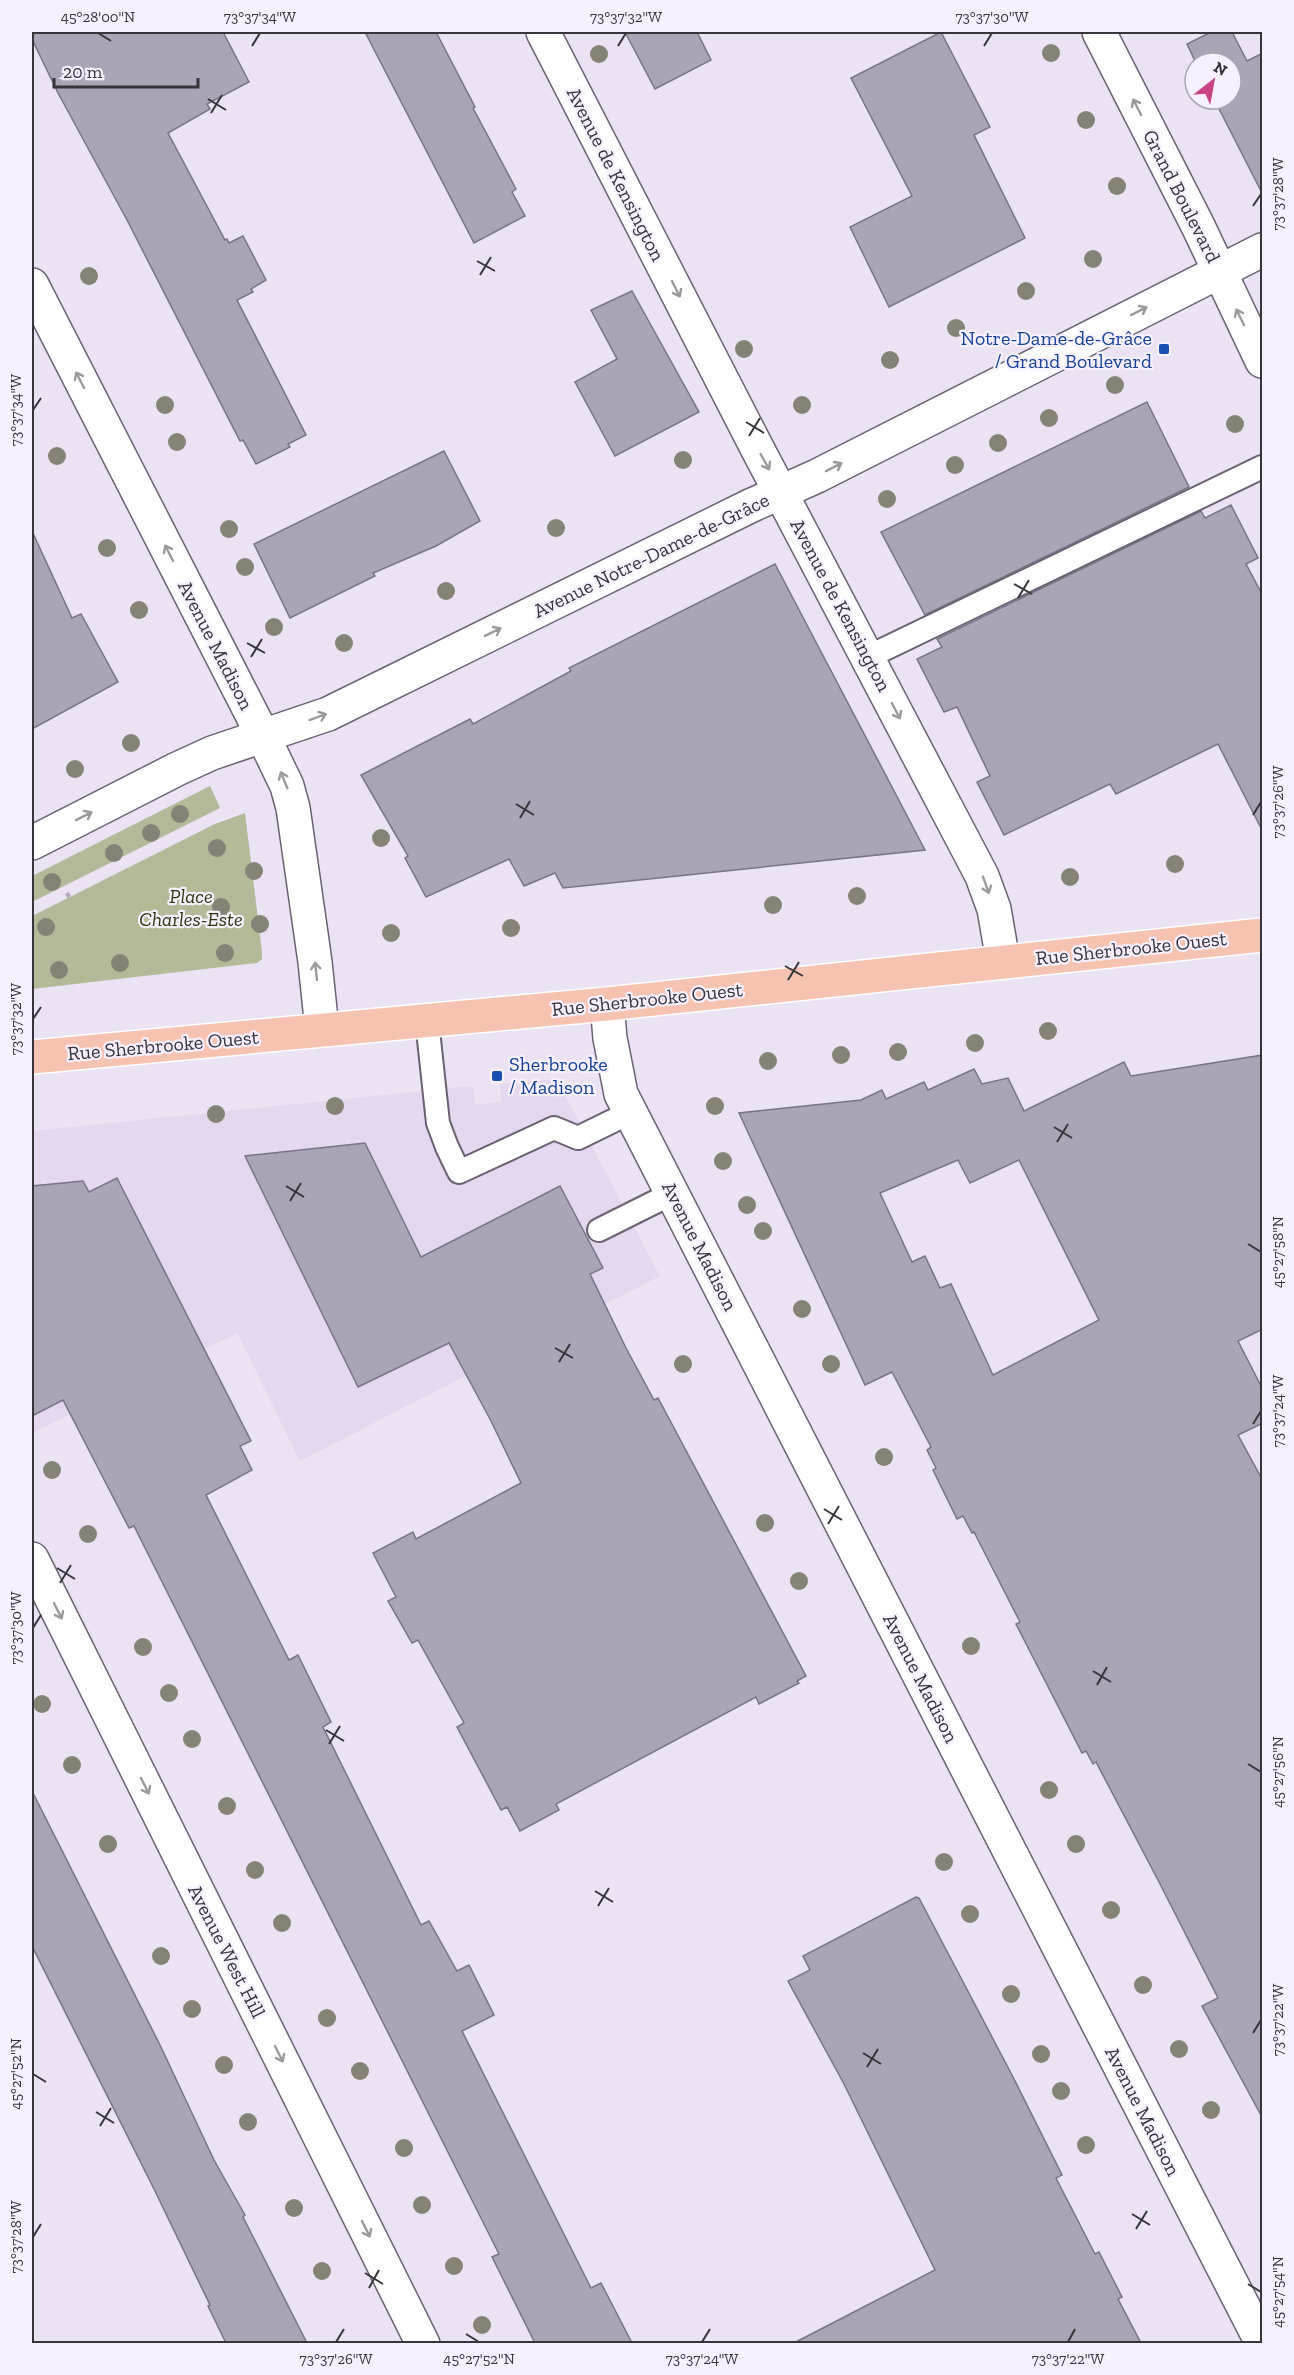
<svg xmlns="http://www.w3.org/2000/svg" width="1294" height="2375" font-family="'Zilla Slab',serif">
<style>
.built{fill:#e4d7f0}
.green{fill:#b4b997}
.building{fill:#a9a5b7;stroke:#787485;stroke-width:1.5;fill-rule:evenodd}
.lines{fill:none;stroke-linecap:round;stroke-linejoin:round}
.service-casing{stroke:#6a6272;stroke-width:26}
.pedestrian-casing{stroke:#6a6272;stroke-width:36}
.minor-casing{stroke:#6a6272;stroke-width:36}
.primary-casing{stroke:#fff;stroke-width:36}
.path{stroke:#aea7b5;stroke-width:4;stroke-dasharray:4.5 4.5;stroke-linecap:butt}
.service{stroke:#fff;stroke-width:22}
.pedestrian{stroke:#fff;stroke-width:33}
.minor{stroke:#fff;stroke-width:33}
.primary{stroke:#f7c3b1;stroke-width:33}
.tree{fill:#858375}
.oneway{stroke:#9b9a9d}
.ticks{fill:none;stroke:#37343b;stroke-width:2}
.transit-dot{fill:#1a4fb4;stroke:#f7f0ff;stroke-width:2}
.labels{text-anchor:middle;stroke-width:4.5;stroke-linejoin:round;paint-order:stroke}
.street-label{font-size:20px;fill:#37343b;stroke:#f7f0ff}
.transit-label{font-size:20px;fill:#164399;stroke:#f7f0ff;text-anchor:end}
.park-label{font-size:20px;font-style:italic;fill:#31350d;stroke:#f7f0ff}
.neatline{fill:none;stroke:#37343b;stroke-width:2}
.ticks-label{font-size:15px;text-anchor:middle;fill:#37343b}
</style>
<rect width="100%" height="100%" fill="#ebe2f4"/>
<path class="built" d="M545 1080 555 1082 564 1093 660 1276 300 1461 237 1333 32 1433V1131L473 1086 475 1105 501 1102 500 1084Z"/>
<g class="green">
<path d="M210 786 220 808 32 902V876Z"/>
<path d="M245 813 262 952V959L257 963 32 989V916L215 824Z"/>
</g>
<g class="building">
<path d="M32 32H223L249 82 207 104 210 109 168 133 225 240 227 239 229 243 243 236 266 280 251 289 253 292 237 300 306 435 288 444 290 447 256 464 243 440 240 441 127 220 58 93 32 39Z"/>
<path d="M365 32H436L475 107 473 108 516 189 512 192 525 216 474 243Z"/>
<path d="M625 32H697L711 60 655 89Z"/>
<path d="M941 32 990 127 974 135 1025 238 889 307 850 227 912 196 851 78Z"/>
<path d="M1211 32H1232L1247 61 1263 53V195L1214 99H1231V63H1196L1187 44Z"/>
<path d="M632 291 699 412 615 456 575 382 617 359 591 310Z"/>
<path d="M1147 402 1189 487 925 615 881 532Z"/>
<path d="M444 451 480 521 436 546 373 573 375 576 290 618 254 544Z"/>
<path d="M1231 505 1258 558 1246 564 1263 596V832L1218 744 1116 794 1110 784 1004 835 977 782 990 776 957 707 944 712 917 659 942 647 937 639 1201 511 1205 518Z"/>
<path d="M32 531 72 618 81 614 118 682 32 729Z"/>
<path d="M775 564 925 850 563 888 555 873 524 886 509 859 426 897 405 858 408 856 361 775 470 719 473 724 571 671 569 668Z"/>
<path d="M1263 1055V1329L1238 1341 1263 1390V1423L1238 1435 1263 1481V2119L1202 2006 1218 1998 1159 1882 1096 1762 1093 1764 1086 1751 1082 1753 1016 1624 1020 1622 974 1532 972 1533 963 1516 957 1519 933 1470 936 1468 927 1450 931 1447 892 1372 865 1385 739 1113 861 1100 882 1090 886 1099 924 1082 928 1090 974 1069 982 1084 1008 1078 1024 1111 1124 1062 1131 1076ZM958 1160 970 1183 1019 1160 1099 1320 993 1375 951 1284 940 1288 925 1256 912 1262 880 1193Z"/>
<path d="M365 1143 421 1257 560 1186 603 1268 590 1274 626 1348 654 1400 658 1398 806 1676 797 1681 799 1683 759 1704 756 1697 556 1804 559 1810 520 1831 507 1807 501 1810 457 1727 464 1723 418 1640 412 1643 388 1601 396 1597 373 1553 413 1532 416 1539 521 1483 490 1419 449 1343 358 1387 245 1156Z"/>
<path d="M117 1178 251 1441 240 1446 252 1470 206 1495 289 1660 298 1655 331 1722 323 1727 421 1925 429 1921 457 1971 469 1965 494 2015 462 2031 591 2288 601 2283 632 2343H535L492 2257 499 2254 134 1526 129 1528 63 1400 32 1416V1186L83 1181 89 1192Z"/>
<path d="M32 1791 160 2045 214 2160 245 2215 243 2217 307 2343H226L208 2306 210 2305 154 2189 32 1946Z"/>
<path d="M916 1897 919 1898 1013 2077 1062 2175 1056 2178 1095 2254 1099 2252 1122 2297 1118 2299 1141 2343H794L935 2270 844 2084 788 1981 810 1970 803 1956Z"/>
</g>
<g class="lines">
<defs>
<g id="service">
<path d="M868 657 1262 467"/>
<path d="M427 1021 438 1123 447 1147 459 1172 554 1128 578 1138 631 1112"/>
<path d="M599 1230 673 1193"/>
</g>
<path id="pedestrian" d="M263 736 287 786 293 808 315 962 322 1029"/>
<g id="minor">
<path d="M543 32 756 446 982 876 994 909 1003 961"/>
<path d="M1099 32 1198 226 1262 361"/>
<path d="M32 285 263 736"/>
<path d="M32 843 177 769 212 753 328 714 750 506 817 476 1262 250"/>
<path d="M607 1004 610 1038 621 1094 1262 2343"/>
<path d="M32 1559 423 2344"/>
</g>
<path id="primary" d="M32 1057 607 1004 1262 935"/>
</defs>
<use href="#service" class="service-casing"/>
<use href="#pedestrian" class="pedestrian-casing"/>
<use href="#minor" class="minor-casing"/>
<use href="#primary" class="primary-casing"/>
<path class="path" d="M67 893 69 897"/>
<use href="#service" class="service"/>
<use href="#pedestrian" class="pedestrian"/>
<use href="#minor" class="minor"/>
<use href="#primary" class="primary"/>
</g>
<g class="tree">
<circle cx="1051" cy="53" r="9"/>
<circle cx="599" cy="54" r="9"/>
<circle cx="1086" cy="120" r="9"/>
<circle cx="1117" cy="186" r="9"/>
<circle cx="1093" cy="259" r="9"/>
<circle cx="89" cy="276" r="9"/>
<circle cx="1026" cy="291" r="9"/>
<circle cx="956" cy="328" r="9"/>
<circle cx="744" cy="349" r="9"/>
<circle cx="890" cy="360" r="9"/>
<circle cx="1115" cy="385" r="9"/>
<circle cx="165" cy="405" r="9"/>
<circle cx="802" cy="405" r="9"/>
<circle cx="1049" cy="418" r="9"/>
<circle cx="1235" cy="424" r="9"/>
<circle cx="177" cy="442" r="9"/>
<circle cx="998" cy="443" r="9"/>
<circle cx="57" cy="456" r="9"/>
<circle cx="683" cy="460" r="9"/>
<circle cx="955" cy="465" r="9"/>
<circle cx="887" cy="499" r="9"/>
<circle cx="556" cy="528" r="9"/>
<circle cx="229" cy="529" r="9"/>
<circle cx="107" cy="548" r="9"/>
<circle cx="245" cy="567" r="9"/>
<circle cx="446" cy="591" r="9"/>
<circle cx="139" cy="610" r="9"/>
<circle cx="274" cy="627" r="9"/>
<circle cx="344" cy="643" r="9"/>
<circle cx="131" cy="743" r="9"/>
<circle cx="75" cy="769" r="9"/>
<circle cx="180" cy="814" r="9"/>
<circle cx="151" cy="833" r="9"/>
<circle cx="381" cy="838" r="9"/>
<circle cx="217" cy="848" r="9"/>
<circle cx="114" cy="853" r="9"/>
<circle cx="1175" cy="864" r="9"/>
<circle cx="254" cy="871" r="9"/>
<circle cx="1070" cy="877" r="9"/>
<circle cx="52" cy="882" r="9"/>
<circle cx="857" cy="896" r="9"/>
<circle cx="773" cy="905" r="9"/>
<circle cx="221" cy="907" r="9"/>
<circle cx="260" cy="924" r="9"/>
<circle cx="46" cy="927" r="9"/>
<circle cx="511" cy="928" r="9"/>
<circle cx="391" cy="933" r="9"/>
<circle cx="225" cy="953" r="9"/>
<circle cx="120" cy="963" r="9"/>
<circle cx="59" cy="970" r="9"/>
<circle cx="1048" cy="1031" r="9"/>
<circle cx="975" cy="1043" r="9"/>
<circle cx="898" cy="1052" r="9"/>
<circle cx="841" cy="1055" r="9"/>
<circle cx="768" cy="1061" r="9"/>
<circle cx="335" cy="1106" r="9"/>
<circle cx="715" cy="1106" r="9"/>
<circle cx="216" cy="1114" r="9"/>
<circle cx="723" cy="1161" r="9"/>
<circle cx="747" cy="1205" r="9"/>
<circle cx="763" cy="1231" r="9"/>
<circle cx="802" cy="1309" r="9"/>
<circle cx="683" cy="1364" r="9"/>
<circle cx="831" cy="1364" r="9"/>
<circle cx="884" cy="1457" r="9"/>
<circle cx="52" cy="1470" r="9"/>
<circle cx="765" cy="1523" r="9"/>
<circle cx="88" cy="1534" r="9"/>
<circle cx="799" cy="1581" r="9"/>
<circle cx="971" cy="1646" r="9"/>
<circle cx="143" cy="1647" r="9"/>
<circle cx="169" cy="1693" r="9"/>
<circle cx="42" cy="1704" r="9"/>
<circle cx="192" cy="1739" r="9"/>
<circle cx="72" cy="1765" r="9"/>
<circle cx="1049" cy="1790" r="9"/>
<circle cx="227" cy="1806" r="9"/>
<circle cx="108" cy="1844" r="9"/>
<circle cx="1076" cy="1844" r="9"/>
<circle cx="944" cy="1862" r="9"/>
<circle cx="255" cy="1870" r="9"/>
<circle cx="1111" cy="1910" r="9"/>
<circle cx="970" cy="1914" r="9"/>
<circle cx="282" cy="1923" r="9"/>
<circle cx="161" cy="1956" r="9"/>
<circle cx="1143" cy="1985" r="9"/>
<circle cx="1011" cy="1994" r="9"/>
<circle cx="192" cy="2009" r="9"/>
<circle cx="327" cy="2018" r="9"/>
<circle cx="1179" cy="2049" r="9"/>
<circle cx="1041" cy="2054" r="9"/>
<circle cx="224" cy="2065" r="9"/>
<circle cx="360" cy="2071" r="9"/>
<circle cx="1061" cy="2091" r="9"/>
<circle cx="1211" cy="2110" r="9"/>
<circle cx="248" cy="2122" r="9"/>
<circle cx="1086" cy="2145" r="9"/>
<circle cx="404" cy="2148" r="9"/>
<circle cx="422" cy="2205" r="9"/>
<circle cx="294" cy="2208" r="9"/>
<circle cx="454" cy="2266" r="9"/>
<circle cx="322" cy="2271" r="9"/>
<circle cx="482" cy="2325" r="9"/>
</g>
<defs><path id="oneway-shaft" d="M-6 0H5M1.5-3L5.5 0L1.5 3" fill="none" stroke-width="1.6" stroke-linecap="round" stroke-linejoin="round" transform="scale(1.5)"/></defs>
<g class="oneway">
<use href="#oneway-shaft" transform="translate(1137 107) rotate(-117)"/>
<use href="#oneway-shaft" transform="translate(676 289) rotate(63)"/>
<use href="#oneway-shaft" transform="translate(1139 311) rotate(-27)"/>
<use href="#oneway-shaft" transform="translate(1240 317) rotate(-116)"/>
<use href="#oneway-shaft" transform="translate(80 380) rotate(-117)"/>
<use href="#oneway-shaft" transform="translate(765 462) rotate(61)"/>
<use href="#oneway-shaft" transform="translate(834 467) rotate(-27)"/>
<use href="#oneway-shaft" transform="translate(169 553) rotate(-117)"/>
<use href="#oneway-shaft" transform="translate(493 632) rotate(-26)"/>
<use href="#oneway-shaft" transform="translate(896 711) rotate(62)"/>
<use href="#oneway-shaft" transform="translate(318 717) rotate(-20)"/>
<use href="#oneway-shaft" transform="translate(284 780) rotate(-112)"/>
<use href="#oneway-shaft" transform="translate(84 816) rotate(-27)"/>
<use href="#oneway-shaft" transform="translate(986 885) rotate(70)"/>
<use href="#oneway-shaft" transform="translate(316 971) rotate(-96)"/>
<use href="#oneway-shaft" transform="translate(58 1611) rotate(63)"/>
<use href="#oneway-shaft" transform="translate(145 1786) rotate(63)"/>
<use href="#oneway-shaft" transform="translate(279 2054) rotate(63)"/>
<use href="#oneway-shaft" transform="translate(366 2229) rotate(63)"/>
</g>
<path class="ticks" d="M98 33 111 41M252 46 260 33M618 46 626 33M984 46 992 33M208 99 226 110M211 113 222 95M1253 206 1261 194M477 261 495 271M480 275 491 257M33 410 41 398M746 422 764 433M749 436 760 418M1014 584 1032 594M1018 598 1029 580M247 643 265 653M251 657 262 639M516 804 534 815M1253 815 1261 802M520 818 530 801M785 966 803 976M788 980 799 962M33 1019 41 1007M1054 1127 1072 1138M1057 1142 1068 1124M286 1186 304 1197M290 1201 301 1183M1248 1244 1261 1252M555 1348 573 1358M559 1362 570 1344M1253 1424 1261 1411M824 1509 842 1520M828 1524 839 1506M57 1568 75 1579M60 1583 71 1565M33 1628 41 1615M1093 1671 1111 1682M1097 1685 1107 1667M326 1730 344 1741M329 1744 340 1726M1248 1764 1261 1772M595 1891 613 1902M598 1906 609 1888M1253 2033 1261 2020M863 2053 881 2064M867 2067 878 2049M33 2074 46 2082M96 2112 114 2123M100 2126 111 2108M1132 2214 1150 2225M1136 2229 1147 2211M33 2237 41 2224M365 2273 383 2284M1248 2284 1261 2292M369 2288 379 2270M466 2334 479 2342M336 2342 344 2329M702 2342 710 2329M1068 2342 1075 2329"/>
<g class="transit-dot">
<rect x="1158" y="343" width="12" height="12" rx="3"/>
<rect x="491" y="1070" width="12" height="12" rx="3"/>
</g>
<g class="labels">
<g class="street-label">
<text transform="translate(616 174) rotate(63)" y="7">Avenue de Kensington</text>
<text transform="translate(1182 196) rotate(63)" y="7">Grand Boulevard</text>
<text transform="translate(651 555) rotate(-26)" y="7">Avenue Notre-Dame-de-Grâce</text>
<text transform="translate(841 605) rotate(62)" y="7">Avenue de Kensington</text>
<text transform="translate(216 645) rotate(63)" y="7">Avenue Madison</text>
<text transform="translate(1131 948) rotate(-6)" y="7">Rue Sherbrooke Ouest</text>
<text transform="translate(647 999) rotate(-6)" y="7">Rue Sherbrooke Ouest</text>
<text transform="translate(163 1045) rotate(-5)" y="7">Rue Sherbrooke Ouest</text>
<text transform="translate(700 1246) rotate(63)" y="7">Avenue Madison</text>
<text transform="translate(921 1678) rotate(63)" y="7">Avenue Madison</text>
<text transform="translate(227 1951) rotate(63)" y="7">Avenue West Hill</text>
<text transform="translate(1143 2111) rotate(63)" y="7">Avenue Madison</text>
</g>
<g class="transit-label">
<text x="1152" y="345">Notre-Dame-de-Grâce<tspan x="1152" dy="23">/ Grand Boulevard</tspan></text>
<text x="509" y="1071" text-anchor="start">Sherbrooke<tspan x="509" dy="23">/ Madison</tspan></text>
</g>
<g class="park-label">
<text x="191" y="903">Place<tspan x="191" dy="23">Charles-Este</tspan></text>
</g>
</g>
<rect width="1294" height="2375" fill="none" stroke="#f7f0ff" stroke-width="66"/>
<g transform="translate(1213 81) rotate(31)"><circle r="28" fill="#f7f0ff" stroke="#aaa5b1" stroke-width="1.5"/>
<path d="M0-4.5L10 22L0 15L-10 22Z" fill="#c84487"/>
<text y="-9" font-size="16" font-weight="bold" text-anchor="middle" fill="#37343b">N</text>
</g>
<path d="M54 78v9h144v-9" fill="none" stroke="#37343b" stroke-width="3"/>
<text x="63" y="78" font-size="18" fill="#37343b" stroke="#f7f0ff" stroke-width="4.5" paint-order="stroke">20 m</text>
<rect x="33" y="33" width="1228" height="2309" class="neatline"/>
<g class="ticks-label">
<text x="98" y="22">45°28'00"N</text>
<text x="260" y="22">73°37'34"W</text>
<text x="626" y="22">73°37'32"W</text>
<text x="992" y="22">73°37'30"W</text>
<text transform="translate(1278 194) rotate(-90)" y="5">73°37'28"W</text>
<text transform="translate(16 410) rotate(-90)" y="5">73°37'34"W</text>
<text transform="translate(1278 802) rotate(-90)" y="5">73°37'26"W</text>
<text transform="translate(16 1019) rotate(-90)" y="5">73°37'32"W</text>
<text transform="translate(1278 1252) rotate(-90)" y="5">45°27'58"N</text>
<text transform="translate(1278 1411) rotate(-90)" y="5">73°37'24"W</text>
<text transform="translate(16 1628) rotate(-90)" y="5">73°37'30"W</text>
<text transform="translate(1278 1772) rotate(-90)" y="5">45°27'56"N</text>
<text transform="translate(1278 2020) rotate(-90)" y="5">73°37'22"W</text>
<text transform="translate(16 2074) rotate(-90)" y="5">45°27'52"N</text>
<text transform="translate(16 2237) rotate(-90)" y="5">73°37'28"W</text>
<text transform="translate(1278 2292) rotate(-90)" y="5">45°27'54"N</text>
<text x="336" y="2364">73°37'26"W</text>
<text x="479" y="2364">45°27'52"N</text>
<text x="702" y="2364">73°37'24"W</text>
<text x="1068" y="2364">73°37'22"W</text>
</g>
</svg>
